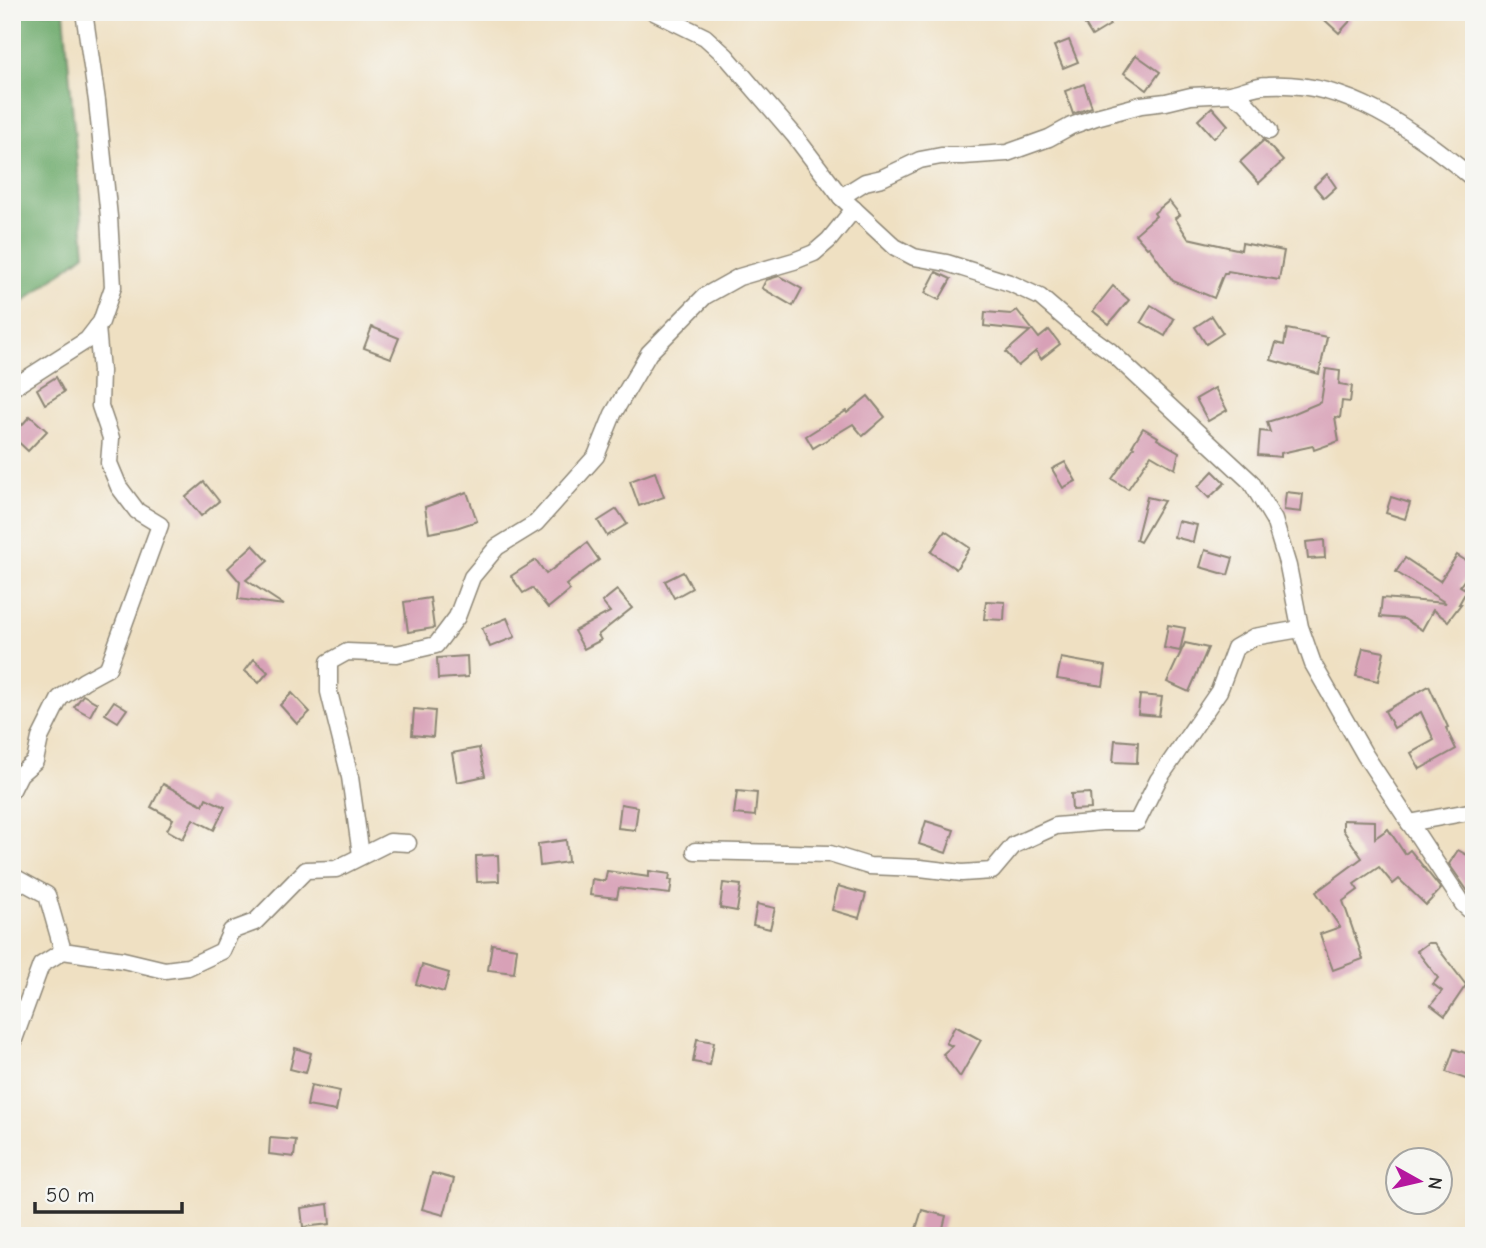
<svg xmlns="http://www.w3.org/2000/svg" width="1486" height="1248" font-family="'Comic Neue',sans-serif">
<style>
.forest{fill:#6daa6c;stroke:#4c6a4c;stroke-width:2}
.building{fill:#d8a1b7}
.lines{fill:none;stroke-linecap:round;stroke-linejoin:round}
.minor-casing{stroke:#8d8676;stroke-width:19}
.minor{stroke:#fff;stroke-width:16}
</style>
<rect width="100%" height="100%" fill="#f6f6f2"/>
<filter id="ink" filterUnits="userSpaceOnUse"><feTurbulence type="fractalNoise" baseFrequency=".0143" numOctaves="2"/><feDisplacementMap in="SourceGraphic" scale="14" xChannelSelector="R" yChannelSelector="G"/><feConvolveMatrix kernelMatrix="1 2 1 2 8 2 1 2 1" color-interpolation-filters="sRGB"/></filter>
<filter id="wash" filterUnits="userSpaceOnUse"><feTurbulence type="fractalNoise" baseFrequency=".00686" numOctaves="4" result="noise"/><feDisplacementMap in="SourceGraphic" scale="28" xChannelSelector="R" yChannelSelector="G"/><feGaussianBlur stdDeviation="1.57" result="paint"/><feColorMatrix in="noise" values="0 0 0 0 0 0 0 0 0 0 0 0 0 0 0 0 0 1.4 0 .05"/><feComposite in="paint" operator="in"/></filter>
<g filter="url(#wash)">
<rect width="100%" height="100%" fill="#efe0c2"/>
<path class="forest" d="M12 12H64L85 254 12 311Z"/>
<g id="blocks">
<g class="building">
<path d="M1103 12 1110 25 1092 36 1084 23Z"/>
<path d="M1316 12H1341L1351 20 1339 33Z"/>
<path d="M1069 40 1078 62 1063 68 1054 46Z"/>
<path d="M1136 55 1160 72 1147 90 1124 73Z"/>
<path d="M1084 84 1092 107 1073 114 1065 91Z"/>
<path d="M1212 107 1228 125 1214 138 1198 120Z"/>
<path d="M1264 140 1283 161 1259 183 1240 162Z"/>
<path d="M1327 174 1336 187 1324 198 1314 186Z"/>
<path d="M1169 201 1180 215 1175 218 1188 238 1241 250 1242 243 1284 251 1279 280 1228 271 1227 273H1224L1214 298 1173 281 1149 247 1147 248 1135 234 1156 216 1154 213Z"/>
<path d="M936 272 951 279 939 300 925 293Z"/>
<path d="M779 276 802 289 793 306 762 288 766 280Z"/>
<path d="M1113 286 1129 300 1109 324 1093 311Z"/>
<path d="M1151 305 1174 319 1165 336 1141 322Z"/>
<path d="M1017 310 1039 338 1049 330 1060 344 1041 359 1036 351 1018 366 1006 352 1030 331 984 326 985 312 1011 314Z"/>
<path d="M1212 316 1223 333 1206 344 1195 327Z"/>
<path d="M372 327 399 338 391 358 364 348Z"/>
<path d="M1287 329 1327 337 1319 374 1271 360 1276 343 1284 345Z"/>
<path d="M1326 369 1340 371 1339 384 1352 386 1350 402 1342 401 1340 418 1335 417 1339 441 1314 450 1313 446 1281 453V457L1258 455 1260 431 1270 432 1267 422 1290 415 1321 402Z"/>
<path d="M56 377 64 392 45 404 37 389Z"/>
<path d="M1215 388 1227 410 1208 421 1196 399Z"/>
<path d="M868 396 885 417 863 436 853 424 813 448 806 436 846 411 847 413Z"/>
<path d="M30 416 47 431 28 451 12 436Z"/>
<path d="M1143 428 1158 437 1157 439 1179 452 1175 469 1151 455 1128 489 1112 479 1134 447 1132 446Z"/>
<path d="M1065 462 1076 481 1063 488 1052 469Z"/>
<path d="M1213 471 1225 483 1209 498 1198 487Z"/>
<path d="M655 472 664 497 639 506 630 481Z"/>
<path d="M204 482 219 501 201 516 186 497Z"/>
<path d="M467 492 477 521 456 528 429 533 425 507Z"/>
<path d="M1286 492 1303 494 1301 512 1284 510Z"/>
<path d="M1147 497 1164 501 1140 542 1136 540Z"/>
<path d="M1391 497 1410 503 1405 519 1386 513Z"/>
<path d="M617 509 627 524 607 536 598 521Z"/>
<path d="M1178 521 1197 525 1193 542 1174 537Z"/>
<path d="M945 531 970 548 956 569 931 552Z"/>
<path d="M1324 540 1325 558 1308 559 1306 542Z"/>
<path d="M587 543 599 560 566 585 570 590 548 608 532 588 523 593 511 576 536 560 546 574Z"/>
<path d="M253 545 268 561 246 580 284 605 238 599 240 582 228 568Z"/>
<path d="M1205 550 1233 558 1228 575 1200 567Z"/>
<path d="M1457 555 1474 566 1460 586 1467 590 1459 604H1461L1448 621 1433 610 1422 630 1404 619 1380 617 1382 598 1446 603 1396 572 1405 558 1440 581Z"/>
<path d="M683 572 692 588 674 598 665 581Z"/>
<path d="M617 590 632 608 598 635 601 640 584 649 574 631 610 612 602 602Z"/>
<path d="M430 598 434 628 408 632 404 602Z"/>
<path d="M986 601 1005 602 1004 620 984 619Z"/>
<path d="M507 618 515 637 490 647 482 628Z"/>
<path d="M1168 625 1185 628 1180 651 1164 648Z"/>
<path d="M1185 643 1208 648 1189 692 1167 682Z"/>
<path d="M1363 648 1384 652 1378 681 1356 676Z"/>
<path d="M467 656 468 677 438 679 437 658Z"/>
<path d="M1061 658 1106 666 1103 686 1057 679Z"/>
<path d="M254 659 268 672 259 683 245 671Z"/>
<path d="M1429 686 1448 727 1446 728 1456 749 1420 769 1411 753 1434 740 1421 712 1394 728 1385 711Z"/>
<path d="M292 693 310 712 297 724 280 705Z"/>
<path d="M83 695 97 703 90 716 74 707Z"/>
<path d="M1140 695 1162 697 1159 716 1138 714Z"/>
<path d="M114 701 127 709 118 722 105 714Z"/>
<path d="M414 709 435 711 433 737 412 735Z"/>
<path d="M1115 740 1138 742 1137 763 1113 762Z"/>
<path d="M479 748 485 776 457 782 452 753Z"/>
<path d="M163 784 203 805 206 798 225 807 214 830 193 819 183 839 167 830 173 819 151 807Z"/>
<path d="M737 791 757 793 755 816 734 814Z"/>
<path d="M1090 793 1091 809 1072 810 1071 794Z"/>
<path d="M621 804 638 807 635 830 618 828Z"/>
<path d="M1343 820 1375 821V838L1388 829 1405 854 1410 850 1441 889 1426 905 1399 879 1393 884 1379 867 1354 884 1358 890 1343 901 1363 959 1333 970 1320 934 1340 927 1316 892 1362 858 1343 830Z"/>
<path d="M926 821 954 830 946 853 919 844Z"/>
<path d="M566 840 568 862 540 866 538 844Z"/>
<path d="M1458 850 1474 859V900L1449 864Z"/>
<path d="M498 855 499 881 477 882 476 856Z"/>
<path d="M607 871 649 877V871L670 874 669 880H672L670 894 619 888 617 898 590 895 592 879 605 881Z"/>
<path d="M723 883 741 885 737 911 720 908Z"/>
<path d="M838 886 866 894 859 918 832 910Z"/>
<path d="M757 904 775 908 770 929 753 925Z"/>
<path d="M1428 943H1434L1466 985 1445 1016 1431 1005 1442 991 1433 984 1438 978 1417 951Z"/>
<path d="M492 944 517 948 514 973 488 970Z"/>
<path d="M422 965 449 973 444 992 416 984Z"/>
<path d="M955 1026 981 1040 960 1077 943 1054 952 1046 946 1043Z"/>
<path d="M697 1039 714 1042 710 1065 693 1062Z"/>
<path d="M295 1048 311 1053 306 1073 290 1069Z"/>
<path d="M1454 1049 1474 1056V1082L1446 1072Z"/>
<path d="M311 1085 340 1091 336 1111 307 1106Z"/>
<path d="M270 1138 296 1140 294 1157 269 1154Z"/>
<path d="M432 1173 454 1179 444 1215 422 1209Z"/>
<path d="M328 1204 330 1224 303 1227 301 1208Z"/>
<path d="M922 1210 946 1216 941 1236 916 1229Z"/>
</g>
</g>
</g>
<g filter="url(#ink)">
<use href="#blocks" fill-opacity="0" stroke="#8d8676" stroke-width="2"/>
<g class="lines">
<defs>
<g id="minor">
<path d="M654 12 705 37 726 56 794 135 841 197 895 247 914 257 947 263 1010 283 1040 297 1068 321 1110 351 1251 482 1274 520 1288 566 1300 627 1313 664 1365 755 1463 904 1474 914"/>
<path d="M1231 94C1243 91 1256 85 1268 85 1350 80 1413 131 1474 179"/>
<path d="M841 197 865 182 882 178 920 160 941 156H963L1007 153 1049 138 1071 126 1096 117 1141 105 1166 102 1191 96 1231 94 1245 102 1254 112 1269 131"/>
<path d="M12 388 87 340 101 322 113 287 109 217 97 101 84 12"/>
<path d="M12 790 20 774 35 761 40 738 60 698 84 681 108 668 160 525 137 511 119 487 109 463 111 438 100 406 101 371 97 327"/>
<path d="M1409 823 1474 811"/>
<path d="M695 851 830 854 869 866 920 868 962 873 992 871 1014 845 1056 826 1102 822H1137L1158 780 1219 691 1235 648 1254 637 1300 629"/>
<path d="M361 855 350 777 329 692V662L347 652 397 654 436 645 457 617 472 577 497 547 536 523 596 456 613 414 649 353 705 296 739 277 794 261 814 253 829 240 854 209"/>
<path d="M12 878H16L47 895 63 951 123 960 165 970 188 967 222 951 231 931 255 922 306 870 336 869 390 842 408 843"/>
<path d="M12 1045 41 965 63 951"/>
</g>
</defs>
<use href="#minor" class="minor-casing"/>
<use href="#minor" class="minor"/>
</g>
</g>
<rect width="1486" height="1248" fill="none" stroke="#f6f6f2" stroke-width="42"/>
<g transform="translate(1419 1181) rotate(98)"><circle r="33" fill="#f6f6f2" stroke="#a5a5a2" stroke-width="2"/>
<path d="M0-5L12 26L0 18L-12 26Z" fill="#b5179e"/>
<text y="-10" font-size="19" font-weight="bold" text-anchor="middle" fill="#2b2b2b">N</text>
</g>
<path d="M35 1202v10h147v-10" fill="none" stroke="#2b2b2b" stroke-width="3.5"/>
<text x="46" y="1202" font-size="21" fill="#2b2b2b" stroke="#f6f6f2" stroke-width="5" paint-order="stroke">50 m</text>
</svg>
